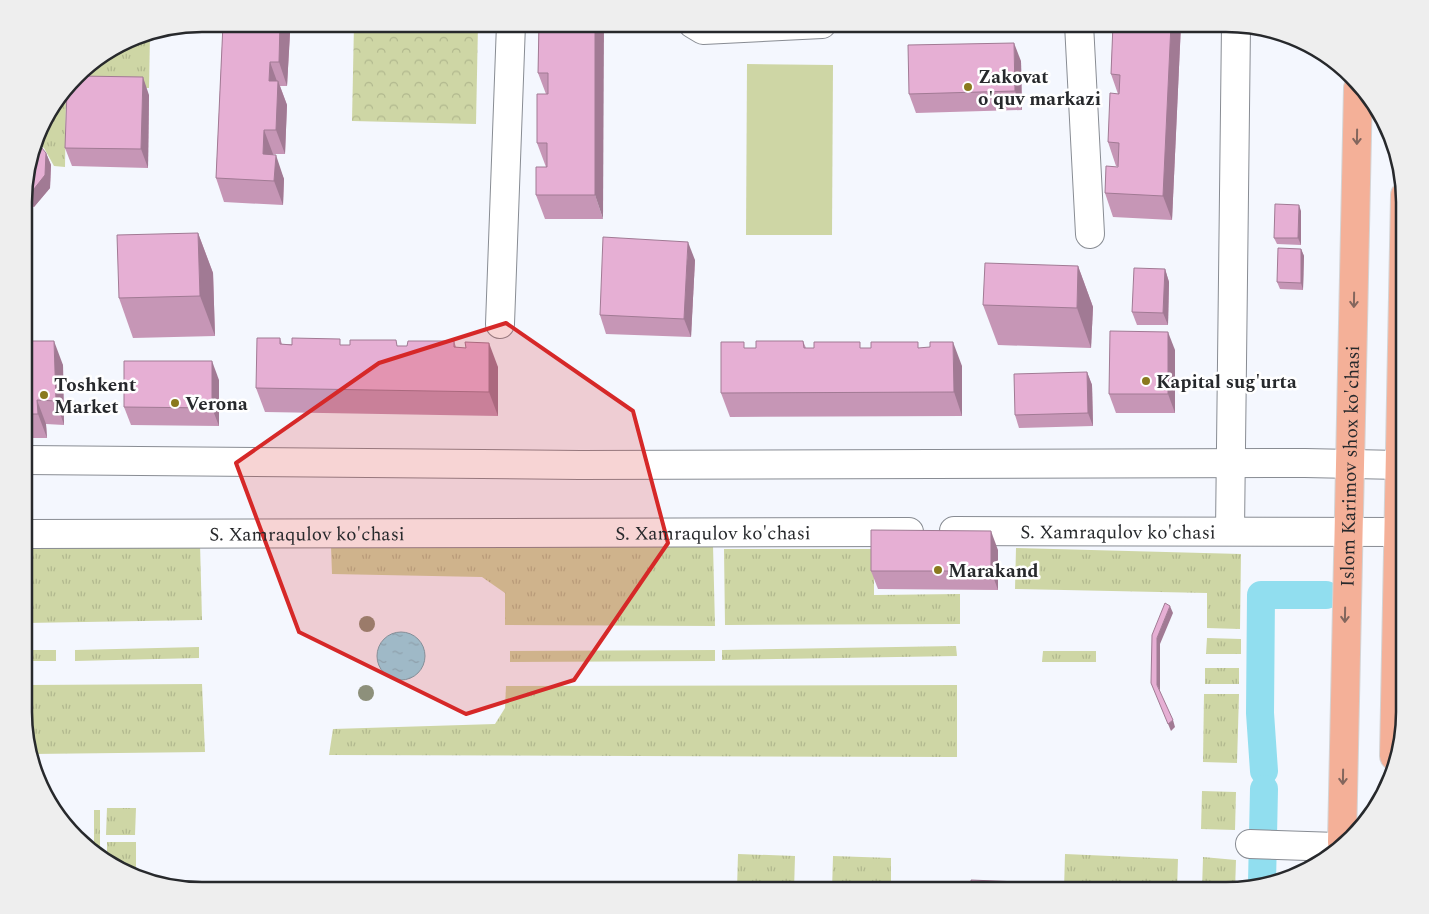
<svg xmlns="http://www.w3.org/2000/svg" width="1429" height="914" font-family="Spectral,serif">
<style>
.grass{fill:url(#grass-tufts)}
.park{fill:url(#park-crowns)}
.pitch{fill:#ced6a5}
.water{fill:url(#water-ripples);stroke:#71a8b4}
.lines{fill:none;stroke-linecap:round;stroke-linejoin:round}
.canal{stroke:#91deef;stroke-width:28}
.minor-casing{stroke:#888c93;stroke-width:30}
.major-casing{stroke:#d4d4d5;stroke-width:30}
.minor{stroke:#fff;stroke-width:28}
.major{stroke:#f4b098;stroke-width:28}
.tree{fill:#8d907b}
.wall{fill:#c696b6}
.shaded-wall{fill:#a17a94}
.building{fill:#e6afd4;stroke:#a17a94}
.oneway{stroke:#83665d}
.marked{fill:#d62828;fill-opacity:0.2;stroke:#d62828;stroke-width:4;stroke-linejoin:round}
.poi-dot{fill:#8a791e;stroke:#fff;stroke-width:2}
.labels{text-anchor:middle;stroke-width:5;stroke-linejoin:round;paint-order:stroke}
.poi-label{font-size:19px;font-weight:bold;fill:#27292c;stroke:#fff;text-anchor:start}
.street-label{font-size:19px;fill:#27292c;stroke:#fff}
.rim{fill:none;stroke:#27292c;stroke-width:2.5}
</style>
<defs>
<pattern id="grass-tufts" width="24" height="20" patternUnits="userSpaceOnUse" patternTransform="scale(1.25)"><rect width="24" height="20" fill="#ced6a5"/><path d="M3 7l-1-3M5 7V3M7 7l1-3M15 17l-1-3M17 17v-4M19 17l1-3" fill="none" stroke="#b1b88e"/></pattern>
<pattern id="park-crowns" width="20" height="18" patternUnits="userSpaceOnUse" patternTransform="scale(1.25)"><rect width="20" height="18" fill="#ced6a5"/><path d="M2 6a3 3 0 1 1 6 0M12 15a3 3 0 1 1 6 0" fill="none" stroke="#b1b88e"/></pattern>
<pattern id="water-ripples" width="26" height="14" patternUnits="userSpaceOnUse" patternTransform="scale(1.25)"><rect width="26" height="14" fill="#91deef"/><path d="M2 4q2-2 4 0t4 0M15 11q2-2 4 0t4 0" fill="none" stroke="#7dbecd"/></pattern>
</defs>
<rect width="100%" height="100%" fill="#f4f7fe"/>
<g class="grass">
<path d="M150 34 149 88 70 87 84 68 134 37Z"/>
<path d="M64 95H66L65 167 54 166 44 148 36 142 42 123Z"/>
<path d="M200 543 202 620 25 623V546Z"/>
<path d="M713 545 715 626 505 625V593L482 577 332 574 331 546Z"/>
<path d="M1016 548 1241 554 1240 629 1207 628V593L1015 589Z"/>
<path d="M724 549H874V595L960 594V624L725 625Z"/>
<path d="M1207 638 1241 639V654H1206Z"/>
<path d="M956 646 957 656 722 660V650Z"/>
<path d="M199 647V658L75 661V650Z"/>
<rect x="25" y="650" width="31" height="11"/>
<path d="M715 650V661L510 662V651Z"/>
<path d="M1043 651H1096V662H1042Z"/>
<rect x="1205" y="668" width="34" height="16"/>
<path d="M202 684 205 752 32 754 25 735V685Z"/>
<path d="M957 685V757L329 755 333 729 495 724 505 708 506 686Z"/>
<path d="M1204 694H1239L1237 763 1203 762Z"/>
<path d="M1202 791 1236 792 1235 830 1201 829Z"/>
<path d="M107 808H136L135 835H106Z"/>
<path d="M94 810H100V857L94 850Z"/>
<path d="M107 842H136V869H121L107 862Z"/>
<path d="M738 854 795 856 794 890H737Z"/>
<path d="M1065 854 1178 859 1177 890H1064Z"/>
<path d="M833 856 891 858V890H832Z"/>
<path d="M1203 857 1236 860 1235 890H1202Z"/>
</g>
<path class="park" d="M354 24H478L476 124 352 121Z"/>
<path class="pitch" d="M747 64 833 65 832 235H746Z"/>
<circle class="water" cx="401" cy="656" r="24"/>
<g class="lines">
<g class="canal">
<path d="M1264 771 1260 713 1261 595H1326"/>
<path d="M1262 883 1264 789"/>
</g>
<defs>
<g id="minor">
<path d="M693 24 703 30 822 24"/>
<path d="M1079 24 1090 234"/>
<path d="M500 324 511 24"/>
<path d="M25 460 580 465 1305 463 1400 465"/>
<path id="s1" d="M954 531 1405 532"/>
<path d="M1230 531 1236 25"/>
<path id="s2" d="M25 534 909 532"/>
<path d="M1250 844 1337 847"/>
</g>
<g id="major">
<path d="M1394 756 1405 195"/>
<path id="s3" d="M1342 842C1345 591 1353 340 1358 88"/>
</g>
</defs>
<use href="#minor" class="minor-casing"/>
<use href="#major" class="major-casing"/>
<use href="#minor" class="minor"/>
<use href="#major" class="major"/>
</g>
<g class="tree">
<circle cx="367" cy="624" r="8"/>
<circle cx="366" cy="693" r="8"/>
</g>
<g class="wall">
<path d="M223 24 290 33 287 86H280L287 105 285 154H273L284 179 283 205 224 202 216 178Z"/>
<path d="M539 24 603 219H545L536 195 546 167 537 143 546 94 538 73Z"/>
<path d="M1113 24H1181L1172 220 1113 217 1105 193 1118 167V166H1116L1108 142 1118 94 1111 74Z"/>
<path d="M1021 61 1022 110 916 113 909 94Z"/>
<path d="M149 95 148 168 72 166 65 148Z"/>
<path d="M46 153 51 165 50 188 34 207 25 206V179Z"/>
<path d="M1301 211V245L1277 244 1274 238Z"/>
<path d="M198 233 213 273 215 336 133 338 119 298Z"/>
<path d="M1301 249 1304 256 1303 290 1280 289 1277 282Z"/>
<path d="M695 260 691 337 606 334 600 315Z"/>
<path d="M1078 266 1093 307 1091 348 998 345 983 305Z"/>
<path d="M1165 269 1169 282 1168 325H1137L1132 312Z"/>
<path d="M280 338 282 344 407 346 454 341 456 347 498 367V416L265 412 256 388Z"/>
<path d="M25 341 63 365 64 425 46 424 47 438H25Z"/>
<path d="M803 341 806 348H920L962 366V416L730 417 721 393 746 348H756Z"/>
<path d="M1175 350V413H1116L1109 394Z"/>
<path d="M1087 372 1092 385 1093 426 1019 428 1015 415Z"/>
<path d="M219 380V426L131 425 124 407Z"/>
<path d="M998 550V590L878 589 871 571Z"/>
</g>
<g class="shaded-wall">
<path d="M278 24H287L290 33 287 86 279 62Z"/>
<path d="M595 24H604L603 219 595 195Z"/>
<path d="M1171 24H1181L1172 220 1163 196Z"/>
<path d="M1014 43 1021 61 1022 110 1015 91Z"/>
<path d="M270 62 278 84V81L287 105 285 154 276 130 269 81Z"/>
<path d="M143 77 149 95 148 168 141 149Z"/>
<path d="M264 130 273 154 272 178 263 154Z"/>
<path d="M46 153 51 165 50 188 34 207 30 194Z"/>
<path d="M276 155 284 179 283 205 274 181Z"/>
<path d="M1299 205 1301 211V245L1298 238Z"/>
<path d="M198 233 213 273 215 336 200 296Z"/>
<path d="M688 242 695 260 691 337 684 319Z"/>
<path d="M1301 249 1304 256 1303 290 1301 283Z"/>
<path d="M1078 266 1093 307 1091 348 1077 308Z"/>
<path d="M1165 269 1169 282 1168 325 1163 313Z"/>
<path d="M1168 332 1175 350V413L1168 394Z"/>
<path d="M54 341 63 365 64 425 56 401Z"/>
<path d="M953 342 962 366V416L954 392Z"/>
<path d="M489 343 498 367V416L489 392Z"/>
<path d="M212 361 219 380V426L212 408Z"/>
<path d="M1087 372 1092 385 1093 426 1088 413Z"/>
<path d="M37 400 46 424 47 438 38 414Z"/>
<path d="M991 531 998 550V590L991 571Z"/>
<path d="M1170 606 1173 613 1160 644V691L1157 685V638Z"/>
<path d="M1173 720 1175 727 1171 731 1168 724Z"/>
<path d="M527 882 530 890H527Z"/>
</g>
<g class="building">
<path d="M223 24H280L279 62H270L269 81H278L276 130H264L263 154 276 155 274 181 216 178Z"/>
<path d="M539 24H595V195H536V167H547V143H537V94H548V73H538Z"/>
<path d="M1113 24H1171L1163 196 1105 193 1106 166 1118 167 1119 143 1108 142 1110 93 1119 94 1120 75 1111 74Z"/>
<path d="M1014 43 1015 91 909 94 908 45Z"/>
<path d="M78 76 143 77 141 149 65 148 67 91Z"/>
<path d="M37 142 46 153 45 175 30 194 25 193V179Z"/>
<path d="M1275 204 1299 205 1298 238H1274Z"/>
<path d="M198 233 200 296 119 298 117 235Z"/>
<path d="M603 237 688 242 684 319 600 315Z"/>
<path d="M1278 248 1301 249V283L1277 282Z"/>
<path d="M985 263 1078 266 1077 308 983 305Z"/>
<path d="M1134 268 1165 269 1163 313 1132 312Z"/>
<path d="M1110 331 1168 332V394H1109Z"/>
<path d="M257 338H280V344L292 345V338L340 339V345H350V340H396L397 346H407L408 341H454V347L466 348 465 342 489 343V392L256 388Z"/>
<path d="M25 341H54L56 401 37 400 38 414H25Z"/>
<path d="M756 341H803L804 348H814V342H860V348H871V342H918V348L930 347V342H953L954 392 721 393V342H744V348H756Z"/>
<path d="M124 361H212V408L124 407Z"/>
<path d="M1087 372 1088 413 1015 415 1014 374Z"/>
<path d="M871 530 991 531V571H871Z"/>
<path d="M1165 603 1170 606 1157 638V685L1173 720 1168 724 1151 683 1152 635Z"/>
<path d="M971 880 1019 882 1018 888 1030 889V890H957V885H971Z"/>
<rect x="500" y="882" width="27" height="8"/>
<path d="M1031 883 1074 885 1094 890H1030Z"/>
</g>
<defs><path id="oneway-shaft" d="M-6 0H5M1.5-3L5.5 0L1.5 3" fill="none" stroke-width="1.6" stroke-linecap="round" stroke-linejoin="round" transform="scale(1.25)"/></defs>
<g class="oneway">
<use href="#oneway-shaft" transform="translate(1357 137) rotate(91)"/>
<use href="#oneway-shaft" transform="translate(1354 300) rotate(91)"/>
<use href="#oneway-shaft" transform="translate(1345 615) rotate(91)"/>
<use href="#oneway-shaft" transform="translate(1343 777) rotate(91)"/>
</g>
<path class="marked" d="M506 323 633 411 668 543 574 680 466 714 299 632 236 463 379 363Z"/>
<g class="poi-dot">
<circle cx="968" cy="87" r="5"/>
<circle cx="1146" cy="381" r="5"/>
<circle cx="44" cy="395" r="5"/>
<circle cx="175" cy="403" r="5"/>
<circle cx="938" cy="570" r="5"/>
</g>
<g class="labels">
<g class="poi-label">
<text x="978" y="83">Zakovat<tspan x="978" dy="22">o'quv markazi</tspan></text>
<text x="1156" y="388">Kapital sug'urta</text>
<text x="54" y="391">Toshkent<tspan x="54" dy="22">Market</tspan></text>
<text x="185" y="410">Verona</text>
<text x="948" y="577">Marakand</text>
</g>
<g class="street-label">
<text dy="7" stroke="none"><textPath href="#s3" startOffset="376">Islom Karimov shox ko'chasi</textPath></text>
<text dy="7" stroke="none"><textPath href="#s1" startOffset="164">S. Xamraqulov ko'chasi</textPath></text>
<text dy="7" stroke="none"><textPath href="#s2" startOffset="688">S. Xamraqulov ko'chasi</textPath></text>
<text dy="7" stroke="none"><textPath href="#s2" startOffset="282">S. Xamraqulov ko'chasi</textPath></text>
</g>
</g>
<path d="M0 0H1429V914H0ZM202 32H1226A170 170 0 0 1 1396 202V712A170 170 0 0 1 1226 882H202A170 170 0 0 1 32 712V202A170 170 0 0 1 202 32Z" fill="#eee" fill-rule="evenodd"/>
<path class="rim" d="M202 32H1226A170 170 0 0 1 1396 202V712A170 170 0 0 1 1226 882H202A170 170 0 0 1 32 712V202A170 170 0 0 1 202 32Z"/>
</svg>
